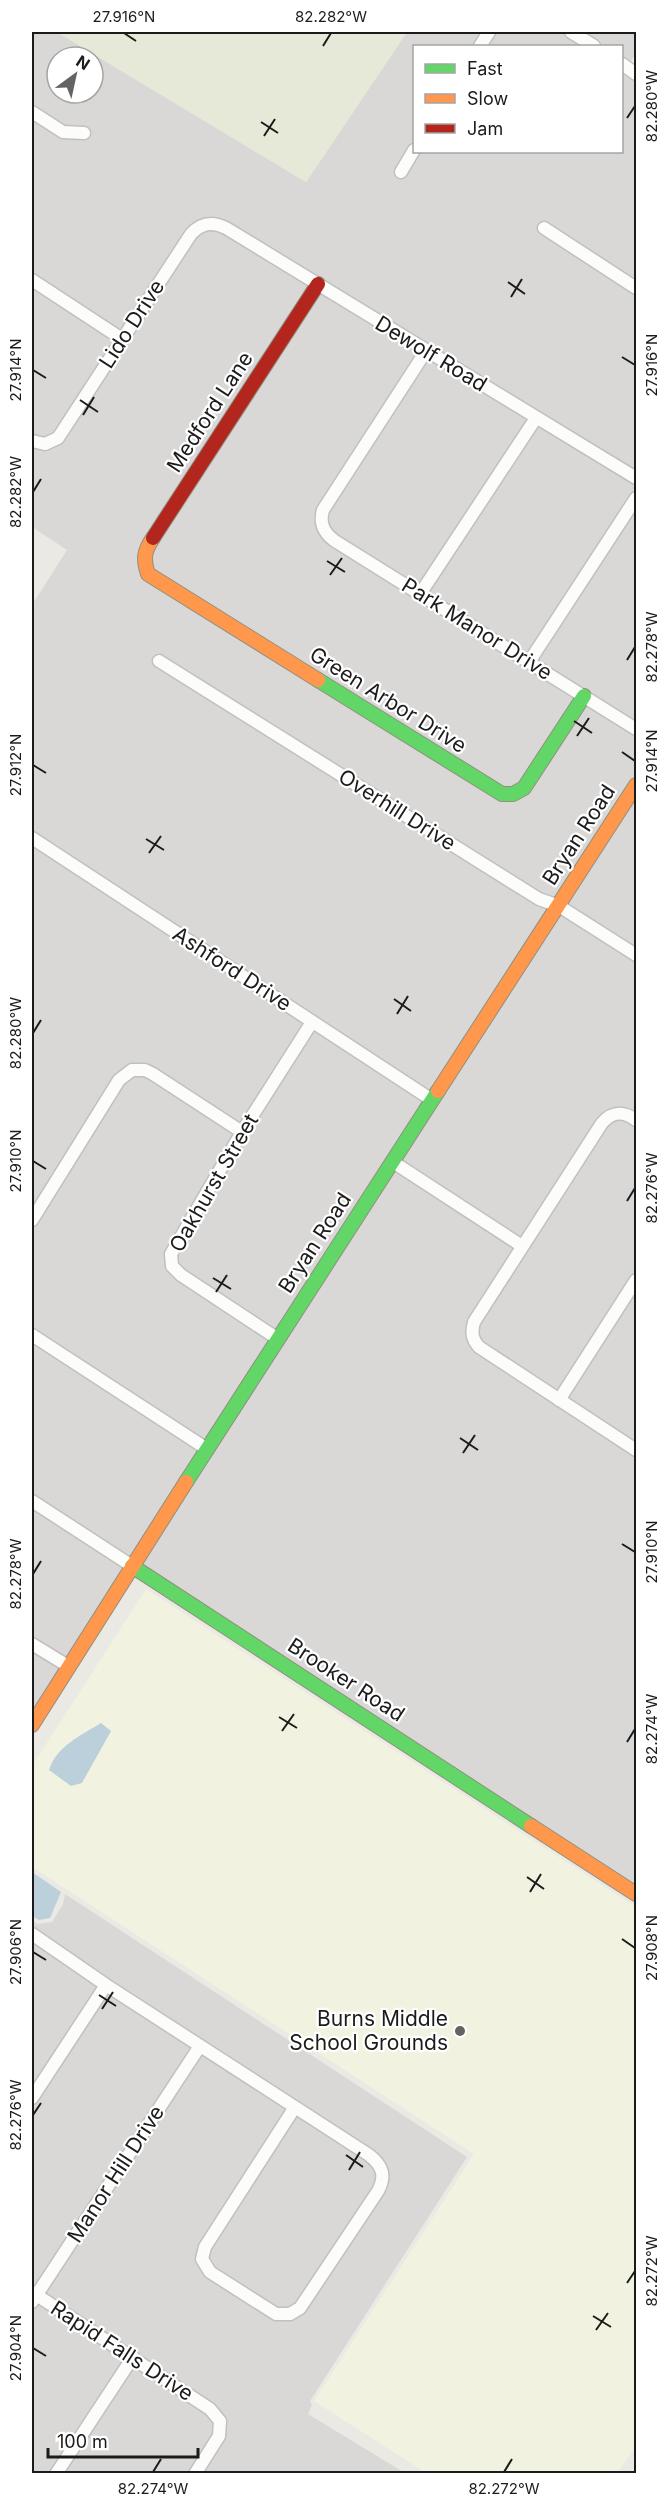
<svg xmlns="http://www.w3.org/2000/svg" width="668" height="2505" font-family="Inter,sans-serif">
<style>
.residential{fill:#d9d8d6;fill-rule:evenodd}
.education{fill:#f1f3e0}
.farmland{fill:#e7e9d8}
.water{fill:#bbd0da}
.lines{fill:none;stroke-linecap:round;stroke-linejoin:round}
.street-casing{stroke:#c1c0be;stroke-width:15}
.fast-casing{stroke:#8e917f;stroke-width:16}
.slow-casing{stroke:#8e917f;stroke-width:16}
.jam-casing{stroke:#8e917f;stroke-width:16}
.street{stroke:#fcfcfb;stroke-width:12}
.fast{stroke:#63d668;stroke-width:14}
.slow{stroke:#ff974d;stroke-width:14}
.jam{stroke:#b3261e;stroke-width:14}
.ticks{fill:none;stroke:#1b1b1b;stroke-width:2}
.poi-dot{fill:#636361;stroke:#fff;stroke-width:2}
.labels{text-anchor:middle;stroke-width:4.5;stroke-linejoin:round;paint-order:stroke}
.street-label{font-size:21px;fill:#1b1b1b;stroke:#fff}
.poi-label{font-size:21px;fill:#1b1b1b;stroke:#fff;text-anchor:end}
.neatline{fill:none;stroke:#1b1b1b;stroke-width:2}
.ticks-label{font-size:15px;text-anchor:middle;fill:#1b1b1b}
</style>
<rect width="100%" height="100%" fill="#eae9e4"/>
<g class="residential">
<path d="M32 32H57L306 182 407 32H483L474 46H414V140L393 174 402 179 419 152H622V71L636 81V281L543 220 537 230 636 294V471L218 218 201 220 121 331 32 273V119L62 138 88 139 90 128 65 127 32 105ZM57 57H93V93H57Z"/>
<path d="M495 32H560L584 46H486Z"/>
<path d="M582 32H636V53L630 63 622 57V46H605Z"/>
<path d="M208 229 223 233 310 286 138 561 504 800 585 704 636 735V775L557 899 541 894 158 653 152 663 535 904 550 909 431 1092 32 831V605L67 550 32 527V447L46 451 54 448 61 442 195 238Z"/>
<path d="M32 286 115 341 56 431 51 436 42 438 32 435Z"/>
<path d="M319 292 419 353 316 520 318 533 332 546 577 698 523 781 507 789 153 570 149 557Z"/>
<path d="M428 359 528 420 419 587 332 531 328 526 327 515Z"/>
<path d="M537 425 636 484V488L528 654 428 592Z"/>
<path d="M636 507V722L537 660Z"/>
<path d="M636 794V948L566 904Z"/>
<path d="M32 845 305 1024 241 1125 148 1065 140 1063 126 1066 115 1077 32 1210Z"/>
<path d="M560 914 636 962V1113L628 1108 612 1109 521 1239 400 1160Z"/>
<path d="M313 1029 425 1102 277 1331 184 1271 177 1263 176 1255 247 1135Z"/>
<path d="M133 1075H143L150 1079 235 1135 169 1246 165 1260 167 1268 178 1280 271 1341 205 1441 32 1328V1229L123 1083Z"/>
<path d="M625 1119 636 1127V1271L558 1392 483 1343 478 1335 479 1324 606 1127 614 1120Z"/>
<path d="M394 1169 515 1249 467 1330V1339L475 1351 636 1457V1887L139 1564Z"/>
<path d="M636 1290V1443L567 1398Z"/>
<path d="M32 1342 199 1451 130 1558 32 1494Z"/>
<path d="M32 1508 124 1568 66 1659 32 1637Z"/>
<path d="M32 1650 60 1668 32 1715Z"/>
<path d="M65 1894 467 2157 310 2401 312 2405 308 2414 405 2473H202L225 2418 213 2404 43 2293 202 2053 288 2109 200 2244 207 2277 273 2319H293L383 2193 389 2176 384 2161 373 2150 32 1928V1921L38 1924 52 1922 63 1904Z"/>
<path d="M32 1941 98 1987 32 2088Z"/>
<path d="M107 1992 193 2048 35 2287 32 2285V2107Z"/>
<path d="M297 2115 366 2160 375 2169 377 2181 297 2304 289 2309H278L214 2268 208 2257 210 2249Z"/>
<path d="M37 2303 125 2359 50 2473H32V2311Z"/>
<path d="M134 2365 206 2413 215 2424 214 2435 189 2473 62 2474Z"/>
</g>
<path class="education" d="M146 1589 636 1907V2445L618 2473H426L314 2401 474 2154 32 1867V1766Z"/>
<path class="farmland" d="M57 32H407L306 182Z"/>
<g class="water">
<path d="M101 1723 111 1731 82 1783 71 1786 49 1770C57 1746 80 1736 101 1723Z"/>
<path d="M32 1872 61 1892 50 1918 39 1920 32 1916Z"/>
</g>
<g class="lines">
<defs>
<g id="street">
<path d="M571 32 594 46"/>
<path d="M480 46 489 32"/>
<path d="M622 64 636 74"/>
<path d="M32 112 63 132 84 133"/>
<path d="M401 172 414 150"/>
<path d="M544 228 636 288"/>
<path d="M32 280 122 339"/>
<path d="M426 351 323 510C319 524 324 533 335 541L636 729"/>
<path d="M32 441 45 444 58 438 191 234C201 223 212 221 226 228L636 478"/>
<path d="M420 594 536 418"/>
<path d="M159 661 539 899 559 906 636 955"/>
<path d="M529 662 636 498"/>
<path d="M32 838 432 1100"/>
<path d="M636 1120C623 1111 613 1111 602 1123L474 1322C471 1333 472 1339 479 1347L636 1450"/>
<path d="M393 1162 522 1246"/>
<path d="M32 1220 119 1080 132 1070H145L153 1074 242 1132"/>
<path d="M32 1335 207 1449"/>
<path d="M278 1339 181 1275 172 1266 171 1254 242 1132 312 1022"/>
<path d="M559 1400 636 1280"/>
<path d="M32 1501 132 1566"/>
<path d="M32 1644 68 1666"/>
<path d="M32 1934 106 1985 369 2155C383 2166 386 2176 378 2191L300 2308 290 2314H276L210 2272 202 2259 205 2247 295 2107"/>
<path d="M32 2098 106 1985"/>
<path d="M32 2292 210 2409 220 2421 219 2436 195 2474"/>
<path d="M32 2302 200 2046"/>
<path d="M56 2474 133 2357"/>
</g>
<g id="fast">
<path d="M318 680 502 794H513L524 788 584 696"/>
<path d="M186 1482 438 1091"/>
<path d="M132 1566 531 1826"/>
</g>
<g id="slow">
<path d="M153 538C144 551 143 559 148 574L318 680"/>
<path d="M438 1091 636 785"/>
<path d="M32 1725 186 1482"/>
<path d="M531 1826 636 1894"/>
</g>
<path id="jam" d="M153 538 318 284"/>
</defs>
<use href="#street" class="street-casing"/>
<use href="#fast" class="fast-casing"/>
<use href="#slow" class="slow-casing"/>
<use href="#jam" class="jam-casing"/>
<use href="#street" class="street"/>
<use href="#fast" class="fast"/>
<use href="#slow" class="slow"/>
<use href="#jam" class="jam"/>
</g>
<path class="ticks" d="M124 33 136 41M323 46 331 33M627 118 635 106M261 122 278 133M264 136 275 119M508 282 525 294M511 297 522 279M622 357 635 365M33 370 46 378M80 400 98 412M83 415 94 397M33 492 41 479M327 561 345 572M330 575 342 558M627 660 635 647M574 721 592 733M577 736 589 718M622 752 635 761M33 765 46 773M146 839 164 850M149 853 161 836M394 999 411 1011M397 1014 408 996M33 1033 41 1020M33 1161 46 1169M627 1201 635 1188M213 1278 231 1289M216 1292 227 1275M460 1438 478 1450M463 1453 475 1435M622 1544 635 1552M33 1574 41 1561M279 1717 297 1728M282 1731 294 1714M627 1742 635 1729M527 1877 544 1889M530 1892 541 1874M622 1939 635 1948M33 1952 46 1960M99 1995 116 2006M102 2009 113 1992M33 2115 41 2103M346 2155 363 2167M349 2170 360 2152M627 2283 635 2271M593 2316 611 2327M596 2330 608 2313M33 2348 46 2356M153 2472 161 2459M504 2472 512 2459"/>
<circle class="poi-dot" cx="460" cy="2031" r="6"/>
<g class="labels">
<g class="street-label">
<text transform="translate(132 324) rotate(-57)" y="7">Lido Drive</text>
<text transform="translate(431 354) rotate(31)" y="7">Dewolf Road</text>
<text transform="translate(210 412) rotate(-57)" y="7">Medford Lane</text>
<text transform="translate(477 629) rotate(32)" y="7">Park Manor Drive</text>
<text transform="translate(388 700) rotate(32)" y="7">Green Arbor Drive</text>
<text transform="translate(397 810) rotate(32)" y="7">Overhill Drive</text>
<text transform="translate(579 835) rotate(-57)" y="7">Bryan Road</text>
<text transform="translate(232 969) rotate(33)" y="7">Ashford Drive</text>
<text transform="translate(214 1183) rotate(-60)" y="7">Oakhurst Street</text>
<text transform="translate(315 1243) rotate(-57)" y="7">Bryan Road</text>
<text transform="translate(346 1680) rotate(33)" y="7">Brooker Road</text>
<text transform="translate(116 2174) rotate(-57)" y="7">Manor Hill Drive</text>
<text transform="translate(122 2351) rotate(33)" y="7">Rapid Falls Drive</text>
</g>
<g class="poi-label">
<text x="448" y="2026">Burns Middle<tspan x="448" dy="24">School Grounds</tspan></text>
</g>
</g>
<rect width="668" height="2505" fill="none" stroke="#ffffff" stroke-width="66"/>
<rect x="413" y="45" width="210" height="108" fill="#ffffff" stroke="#a4a4a4" stroke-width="1.5"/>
<rect x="425" y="64" width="30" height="9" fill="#63d668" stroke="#a4a4a4" stroke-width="1.5"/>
<text x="467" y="75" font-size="18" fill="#1b1b1b">Fast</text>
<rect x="425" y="94" width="30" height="9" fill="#ff974d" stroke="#a4a4a4" stroke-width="1.5"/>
<text x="467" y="105" font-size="18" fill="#1b1b1b">Slow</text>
<rect x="425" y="124" width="30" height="9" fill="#b3261e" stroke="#a4a4a4" stroke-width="1.5"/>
<text x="467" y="135" font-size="18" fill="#1b1b1b">Jam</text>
<g transform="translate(75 75) rotate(33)"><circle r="28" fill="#ffffff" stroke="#a4a4a4" stroke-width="1.5"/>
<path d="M0-4.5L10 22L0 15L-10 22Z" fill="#636361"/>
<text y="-9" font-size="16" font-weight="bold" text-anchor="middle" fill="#1b1b1b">N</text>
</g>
<path d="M48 2448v9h150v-9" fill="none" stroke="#1b1b1b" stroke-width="3"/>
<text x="57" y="2448" font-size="18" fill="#1b1b1b" stroke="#ffffff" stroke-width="4.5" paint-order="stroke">100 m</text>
<rect x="33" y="33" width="602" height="2439" class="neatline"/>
<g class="ticks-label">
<text x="124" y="22">27.916°N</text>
<text x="331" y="22">82.282°W</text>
<text transform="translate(652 106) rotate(-90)" y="5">82.280°W</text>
<text transform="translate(652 365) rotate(-90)" y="5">27.916°N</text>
<text transform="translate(16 370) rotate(-90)" y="5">27.914°N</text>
<text transform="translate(16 492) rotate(-90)" y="5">82.282°W</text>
<text transform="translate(652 647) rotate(-90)" y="5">82.278°W</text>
<text transform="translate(652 761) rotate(-90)" y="5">27.914°N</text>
<text transform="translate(16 765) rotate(-90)" y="5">27.912°N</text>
<text transform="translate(16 1033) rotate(-90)" y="5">82.280°W</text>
<text transform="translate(16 1161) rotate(-90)" y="5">27.910°N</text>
<text transform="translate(652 1188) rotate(-90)" y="5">82.276°W</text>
<text transform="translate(652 1552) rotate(-90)" y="5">27.910°N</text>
<text transform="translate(16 1574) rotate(-90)" y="5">82.278°W</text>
<text transform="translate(652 1729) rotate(-90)" y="5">82.274°W</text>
<text transform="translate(652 1948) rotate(-90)" y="5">27.908°N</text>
<text transform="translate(16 1952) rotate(-90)" y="5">27.906°N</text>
<text transform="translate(16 2115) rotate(-90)" y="5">82.276°W</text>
<text transform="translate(652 2271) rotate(-90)" y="5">82.272°W</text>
<text transform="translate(16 2348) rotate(-90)" y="5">27.904°N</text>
<text x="153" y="2494">82.274°W</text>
<text x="504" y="2494">82.272°W</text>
</g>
</svg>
